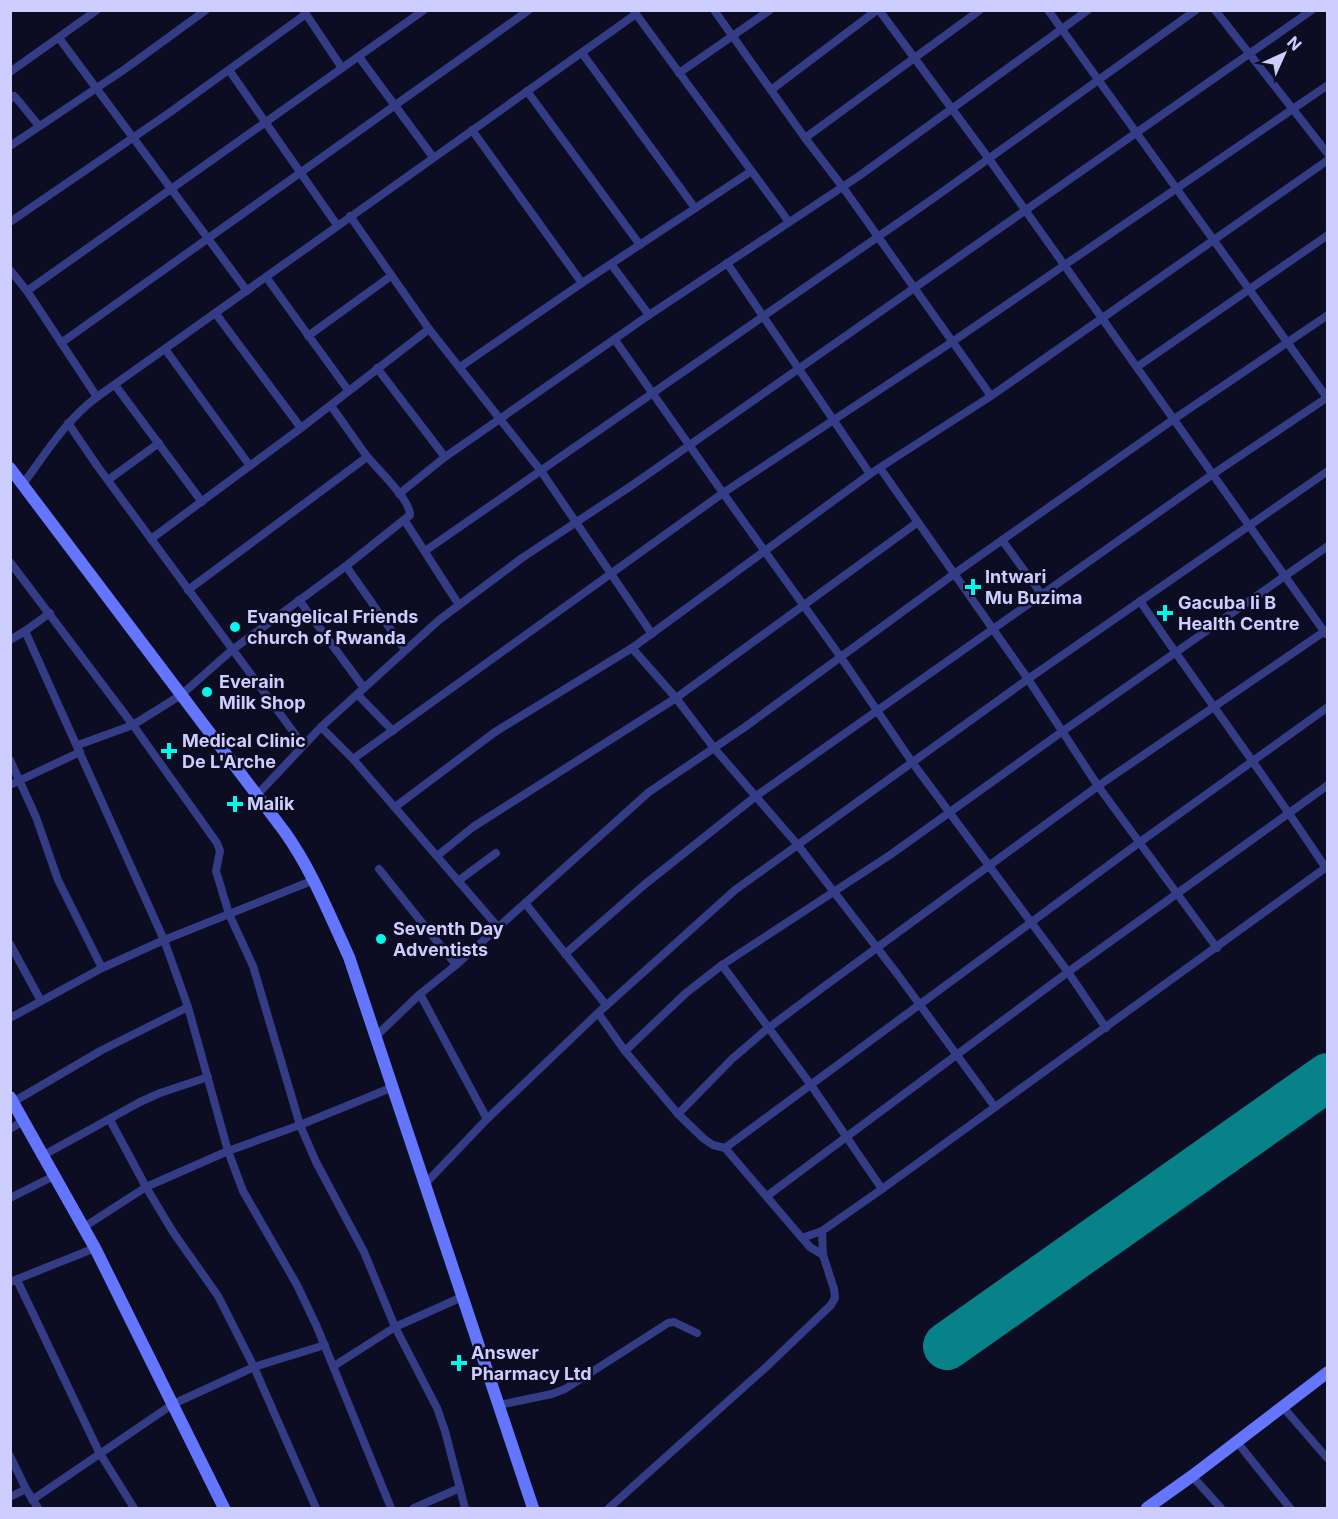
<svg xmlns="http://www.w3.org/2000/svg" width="1338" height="1519" font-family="Inter,sans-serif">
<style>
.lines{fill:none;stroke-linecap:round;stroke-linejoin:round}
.taxiway{stroke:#068288;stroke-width:20}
.runway{stroke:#068288;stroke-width:48}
.street{stroke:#333c85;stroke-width:8}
.secondary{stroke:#6476ff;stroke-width:12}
.poi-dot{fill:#00f8ed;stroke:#0c0c22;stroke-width:2}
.labels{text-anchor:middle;stroke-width:5;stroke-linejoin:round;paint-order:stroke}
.poi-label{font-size:18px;font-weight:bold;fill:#cdceff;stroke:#0c0c22;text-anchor:start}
</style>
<rect width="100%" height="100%" fill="#0c0c22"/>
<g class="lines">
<path class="taxiway" d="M1297 1098 1312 1094 1328 1095"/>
<path class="runway" d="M947 1346 1328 1077"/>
<g class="street">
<path d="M633 10 789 222"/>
<path d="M714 10 805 138 842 186 991 396"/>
<path d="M879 10 989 159 1326 634"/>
<path d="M1048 10 1328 399"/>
<path d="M1215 10 1328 154"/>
<path d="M304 11 342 68"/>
<path d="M59 38 247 291"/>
<path d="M582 53 695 208"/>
<path d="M359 57 433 157"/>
<path d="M229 70 337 225"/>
<path d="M10 72 97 10"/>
<path d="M679 73 770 10"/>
<path d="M771 90 877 10"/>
<path d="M527 91 640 245"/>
<path d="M10 99 14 96 17 99 39 126"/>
<path d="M472 130 582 283"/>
<path d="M805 138 980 10"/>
<path d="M10 146 125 69 206 10"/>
<path d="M350 216 429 329 541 471 652 634"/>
<path d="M10 222 169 113 306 14"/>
<path d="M727 263 870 474"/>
<path d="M611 264 649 315"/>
<path d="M10 270 27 291 97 397"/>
<path d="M266 277 348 390"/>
<path d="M27 291 424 10"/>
<path d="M216 314 301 428"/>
<path d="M308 336 391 276"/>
<path d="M615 340 723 493 840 656 912 762 1068 972 1106 1028"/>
<path d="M61 343 529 10"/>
<path d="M165 349 250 466"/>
<path d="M460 367 582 283 750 172"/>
<path d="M1137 367 1328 235"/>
<path d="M377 368 445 457"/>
<path d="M115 385 202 502"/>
<path d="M68 423 98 467 303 745"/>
<path d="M880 468 1028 679 1098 786 1217 948"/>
<path d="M108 480 159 443"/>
<path d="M23 484C46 453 66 420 97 397L636 14"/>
<path d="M399 494 445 457 649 315 859 176 1088 10"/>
<path d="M405 521 459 605"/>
<path d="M151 539 301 428 429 329"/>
<path d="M1002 540 1042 595"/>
<path d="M425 551 931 200 1196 10"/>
<path d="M10 562 133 725 217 843 220 851 216 871 229 914 253 966 300 1125 316 1162 364 1252 395 1327 437 1408 445 1431 465 1508"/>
<path d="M346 566 405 650"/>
<path d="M188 590 367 457"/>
<path d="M299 600 364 688"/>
<path d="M1140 601C1201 691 1266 777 1325 867"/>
<path d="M50 613 25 631 164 940 188 1007 228 1151 243 1191 297 1285 317 1327 391 1508"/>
<path d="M10 640 25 631"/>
<path d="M632 648 676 698 714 748 797 844 898 975 995 1107"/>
<path d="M357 694 393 731"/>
<path d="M321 727 353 759 498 927"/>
<path d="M78 745 133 725 181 695 232 650 346 566 410 515C410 499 377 469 366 455 354 439 343 422 331 406"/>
<path d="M353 759 723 493 952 342 1328 85"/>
<path d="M10 760 36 817 58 880 102 968"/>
<path d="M10 785 80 752"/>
<path d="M257 795 321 727 439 620 522 558 631 486 1312 10"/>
<path d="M395 807 495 732 632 648 870 474 991 396 1328 160"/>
<path d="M437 856 473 827 676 698 918 522"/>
<path d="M379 869 456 965"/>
<path d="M458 881 496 853"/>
<path d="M525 903 606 1005"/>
<path d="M10 944 41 1001"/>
<path d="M565 954 644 885 756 796 1213 474 1328 397"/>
<path d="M722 965 811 1085 882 1189"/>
<path d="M420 994 487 1119"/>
<path d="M598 1013 625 1051 678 1114 704 1139 713 1145 725 1148 802 1238 810 1247 823 1255 834 1289 835 1298 831 1305 764 1369 609 1508"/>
<path d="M10 1018 102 968 164 940 314 880"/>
<path d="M375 1037 420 994 456 965 649 792 745 727 954 574 1174 419 1328 315"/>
<path d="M625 1051 686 993 722 965 890 855 1063 731 1328 546"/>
<path d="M13 1102 102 1050 188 1007"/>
<path d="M678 1114 732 1059 767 1029 822 988 1098 786 1328 629"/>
<path d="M110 1120 146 1187 173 1232 218 1296 254 1367 316 1508"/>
<path d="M10 1129 23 1121"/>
<path d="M725 1148 1140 842 1328 707"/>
<path d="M42 1156 140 1102 160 1093 208 1077"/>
<path d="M424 1185 487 1119 598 1013 735 890 1028 679 1328 471"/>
<path d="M767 1196 1068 972 1328 785"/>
<path d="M10 1198 54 1176"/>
<path d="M84 1227 146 1187 228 1151 300 1125 393 1087"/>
<path d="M822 1231 823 1255"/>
<path d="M802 1238 822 1231 882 1189 1328 866"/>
<path d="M17 1280 99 1452 134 1508"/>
<path d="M10 1282 95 1248"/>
<path d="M334 1366 395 1327 462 1297"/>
<path d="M499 1405 552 1394 565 1389 668 1323 674 1322 697 1333"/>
<path d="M1282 1406 1328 1459"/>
<path d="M1237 1442 1290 1508"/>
<path d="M10 1456 26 1489 38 1508"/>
<path d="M1192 1476 1221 1508"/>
<path d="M10 1497 26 1489"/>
<path d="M32 1500 173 1404 254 1367 325 1345"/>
<path d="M414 1508 460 1488"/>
</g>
<g class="secondary">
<path d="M10 468 284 831C312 870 329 914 349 957L533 1508"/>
<path d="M10 1097 95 1248 224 1508"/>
<path d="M1147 1508 1192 1476 1328 1372"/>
</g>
</g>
<g class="poi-dot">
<path d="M970 578h6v6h6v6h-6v6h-6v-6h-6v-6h6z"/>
<path d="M1162 604h6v6h6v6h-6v6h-6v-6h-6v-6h6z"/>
<circle cx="235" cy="627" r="6"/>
<circle cx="207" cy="692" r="6"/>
<path d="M166 742h6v6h6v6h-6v6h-6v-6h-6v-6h6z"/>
<path d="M232 795h6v6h6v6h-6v6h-6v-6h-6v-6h6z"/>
<circle cx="381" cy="939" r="6"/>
<path d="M456 1354h6v6h6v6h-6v6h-6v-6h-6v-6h6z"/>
</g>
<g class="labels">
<g class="poi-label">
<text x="985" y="583">Intwari<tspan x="985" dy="21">Mu Buzima</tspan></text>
<text x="1178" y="609">Gacuba Ii B<tspan x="1178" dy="21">Health Centre</tspan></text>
<text x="247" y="623">Evangelical Friends<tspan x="247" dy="21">church of Rwanda</tspan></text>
<text x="219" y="688">Everain<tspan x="219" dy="21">Milk Shop</tspan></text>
<text x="182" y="747">Medical Clinic<tspan x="182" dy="21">De L'Arche</tspan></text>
<text x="247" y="810">Malik</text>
<text x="393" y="935">Seventh Day<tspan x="393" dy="21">Adventists</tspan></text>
<text x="471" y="1359">Answer<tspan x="471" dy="21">Pharmacy Ltd</tspan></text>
</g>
</g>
<rect width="1338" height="1519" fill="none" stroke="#cdceff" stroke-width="24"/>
<g transform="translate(1284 54) rotate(45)" stroke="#0c0c22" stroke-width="4.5" paint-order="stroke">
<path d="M0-4.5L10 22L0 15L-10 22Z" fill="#cdceff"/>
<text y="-9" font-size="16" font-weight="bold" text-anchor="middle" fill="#cdceff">N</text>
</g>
</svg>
